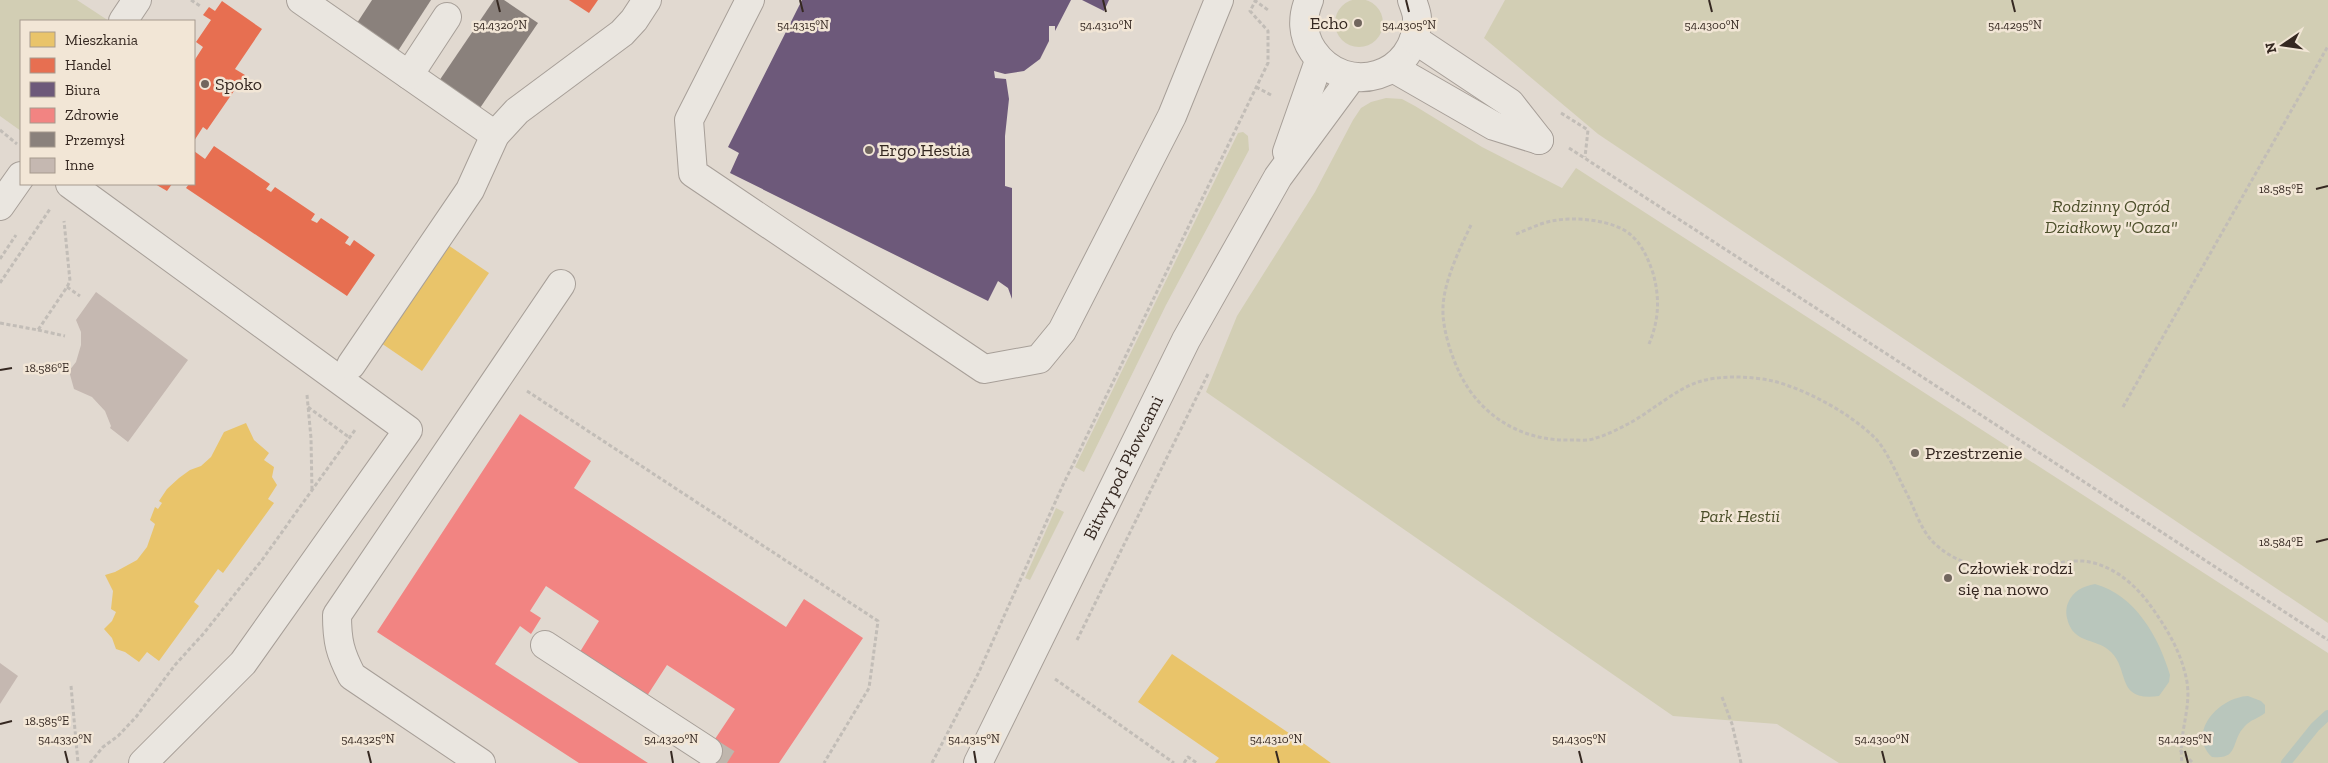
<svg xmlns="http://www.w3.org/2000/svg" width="2328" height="763" font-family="'Zilla Slab',serif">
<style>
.green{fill:#d2ceb4}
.water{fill:#b9c6bc}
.homes{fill:#e9c46a}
.shops{fill:#e76f51}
.offices{fill:#6d597a}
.health{fill:#f28482}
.industry{fill:#8a817c}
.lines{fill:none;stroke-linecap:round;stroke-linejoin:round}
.stream{stroke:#b9c6bc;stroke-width:10}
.building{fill:#c5b8b1}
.minor-tunnel{stroke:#bfb6ad;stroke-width:28;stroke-dasharray:28 14;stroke-linecap:butt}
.minor-casing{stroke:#a79f98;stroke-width:30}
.path{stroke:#c2bdb7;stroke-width:3;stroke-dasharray:4 2.5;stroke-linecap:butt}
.minor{stroke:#eae6e0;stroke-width:28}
.ticks{fill:none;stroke:#352821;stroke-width:2}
.poi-dot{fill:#71665e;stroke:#f2e6d6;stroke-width:2}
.labels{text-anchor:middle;stroke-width:5;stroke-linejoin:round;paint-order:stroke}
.poi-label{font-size:18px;fill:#352821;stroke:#f2e6d6;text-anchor:start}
.park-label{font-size:18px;font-style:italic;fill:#4c4f2a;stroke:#f2e6d6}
.street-label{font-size:18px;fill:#352821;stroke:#f2e6d6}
.ticks-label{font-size:12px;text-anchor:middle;fill:#352821;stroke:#f2e6d6;stroke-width:5;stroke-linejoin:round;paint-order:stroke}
</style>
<rect width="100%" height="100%" fill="#e1d9d0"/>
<g class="green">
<circle cx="1359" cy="23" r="24"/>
<path d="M0 0H77L109 21H21V131L0 116Z"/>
<path d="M1505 0H2328V623L1598 134 1484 38Z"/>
<path d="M1386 98 1402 99 1415 106 1482 147 1562 188 1576 168 2328 653V763H1839L1777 724 1673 716 1206 392 1237 316 1315 192 1353 120 1361 108 1371 102Z"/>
<path d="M1243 132 1248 136 1249 150 1166 305 1084 472 1075 467 1238 133Z"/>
<path d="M1056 508 1064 512 1030 580 1025 578Z"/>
</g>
<g class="water">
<path d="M2095 584C2135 595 2159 637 2170 675L2169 682 2159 696C2115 702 2130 670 2111 652 2096 637 2073 645 2067 618 2066 614 2066 607 2068 603 2073 591 2083 586 2095 584Z"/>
<path d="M2248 696 2261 701 2265 705V713C2259 718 2250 720 2245 726 2230 741 2240 760 2212 757 2186 732 2220 697 2248 696Z"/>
</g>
<g class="homes">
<path d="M448 245 489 273 422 371 381 343Z"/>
<path d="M246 423 254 440 269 453 264 460 274 467 272 477 277 485 268 499 274 503 223 573 218 569 194 602 199 606 159 661 147 652 139 662 125 652 116 649 112 638 104 629 112 621 116 612 111 609 113 591 105 575 115 572 137 560 147 547 155 524 150 520 155 507 158 509 162 503 159 501 167 489 179 478 190 470 201 466 211 457 224 432Z"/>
<path d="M1172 654 1299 740 1331 763H1215L1219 758 1138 702Z"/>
</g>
<g class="shops">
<path d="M569 0H598L589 13Z"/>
<path d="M222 1 262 29 235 69 245 75 207 130 203 127 194 141V61L203 47 196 42 211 20 203 15 209 7 215 11Z"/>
<path d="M214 146 270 184 266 189 271 192 275 187 315 214 311 220 317 223 321 218 349 237 345 243 350 246 354 240 375 255 347 296 186 188 189 184H194V151L205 159Z"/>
<path d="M155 184H172L167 191Z"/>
</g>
<g class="offices">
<path d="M802 0H1071L1055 31V26H1049V41L1040 59 1024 71 1005 74 994 71 995 78 1006 79 1009 99 1005 136V186L1012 188V299L1008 288 998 281 988 301 730 173 739 153 728 147Z"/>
<path d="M1082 0H1109L1104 11Z"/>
</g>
<path class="health" d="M520 414 591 461 574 488 786 627 804 599 863 638 779 763H699L735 709 667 665 645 699 578 655 599 621 546 586 530 611 541 618 531 634 520 626 495 664 648 763H579L377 632Z"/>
<g class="industry">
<path d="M372 0H431L398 51 357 23Z"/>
<path d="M494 0H504L538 23 480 108 439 81Z"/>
</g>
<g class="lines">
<path class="stream" d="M2286 763 2315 727 2328 715"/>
</g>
<g class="building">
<path d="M96 292 188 360 128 442 110 428 111 426 105 411 92 397 74 389 69 371 76 362 81 345V332L76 320Z"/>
<path d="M0 663 18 676 0 704Z"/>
</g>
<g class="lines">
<path class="minor-tunnel" d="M708 751 727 763"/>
<defs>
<g id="minor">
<path d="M301 0 495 135"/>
<path d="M750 0 689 120 693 173 984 369 1039 359 1062 331 1172 116 1219 0"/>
<path d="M1309 0C1302 17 1302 35 1313 51 1346 99 1418 77 1417 18 1417 13 1414 6 1412 0"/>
<path d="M123 21 137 0"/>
<path d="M1414 39 1510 103 1539 140"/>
<path d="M1393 68 1494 126 1539 140"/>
<path d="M409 75 447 17"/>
<path d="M1287 152 1319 61"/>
<path d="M70 184 408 430 243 663 143 763"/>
<path d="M0 206 21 176"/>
<path d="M351 365 470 190 495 135 517 111 622 33 634 20 647 0"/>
<path d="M545 645 708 751"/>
<path d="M481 763 352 676C340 653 337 641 337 615L561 284"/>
<path id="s1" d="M978 763 1186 340 1278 177 1351 78"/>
</g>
</defs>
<use href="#minor" class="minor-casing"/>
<g class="path">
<path d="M191 0 200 6"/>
<path d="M1254 0 1268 10"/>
<path d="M1256 87 1273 96"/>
<path d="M1561 113 1588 130 1585 157"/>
<path d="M0 130 17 144"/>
<path d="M1569 148 2328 640"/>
<path d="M1471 225C1460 248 1444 281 1443 307 1442 328 1451 355 1460 374 1482 418 1524 442 1573 440 1580 440 1589 441 1596 438 1607 435 1618 429 1628 424 1649 413 1676 389 1698 382 1720 375 1750 376 1773 381 1807 390 1848 412 1874 437 1886 448 1898 477 1906 492 1915 509 1920 529 1934 543 1962 570 2001 572 2037 567 2052 565 2068 560 2083 561 2111 564 2134 583 2150 605 2166 627 2180 650 2186 677 2193 706 2178 733 2182 763"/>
<path d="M1516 234C1527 230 1540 223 1552 221 1574 216 1616 220 1632 236 1643 246 1648 259 1653 273 1660 298 1659 320 1649 344"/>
<path d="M0 259 16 235"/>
<path d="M0 283 50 209"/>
<path d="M67 287 80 296"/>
<path d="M0 323 38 330 67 287 70 281 64 221"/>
<path d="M38 330 65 336"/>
<path d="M527 391 878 621 869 688 824 763"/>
<path d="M307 395 311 438 312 491"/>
<path d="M308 407 350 438"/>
<path d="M2123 407 2328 46"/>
<path d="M1077 640 1208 374"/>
<path d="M1055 679 1174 763"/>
<path d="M71 686 78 763"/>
<path d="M1722 697 1732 724 1741 763"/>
<path d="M2180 750 2193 763"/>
<path d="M90 763 103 747 118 736 136 717 175 665 204 633 262 560 355 430"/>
<path d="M932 763 978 674 1062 487 1268 63V31L1250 11 1256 0"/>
<path d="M1184 763 1188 757 1197 763"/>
</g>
<use href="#minor" class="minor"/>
</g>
<path class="ticks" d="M497 0 500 12M800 0 803 12M1103 0 1106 12M1406 0 1409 12M1709 0 1712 12M2012 0 2015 12M2316 189 2328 186M0 370 12 368M2316 542 2328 539M0 724 12 721M65 751 68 763M368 751 371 763M671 751 673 763M974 751 976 763M1276 751 1279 763M1579 751 1582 763M1882 751 1885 763M2185 751 2188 763"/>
<g class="poi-dot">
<circle cx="1358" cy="23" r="5"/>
<circle cx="205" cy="84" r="5"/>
<circle cx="869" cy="150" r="5"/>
<circle cx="1915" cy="453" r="5"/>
<circle cx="1948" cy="578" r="5"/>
</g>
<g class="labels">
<g class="poi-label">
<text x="1348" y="29" text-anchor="end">Echo</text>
<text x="215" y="90">Spoko</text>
<text x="879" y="156">Ergo Hestia</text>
<text x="1925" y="459">Przestrzenie</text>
<text x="1958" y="574">Człowiek rodzi<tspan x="1958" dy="21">się na nowo</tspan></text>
</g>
<g class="park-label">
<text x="2111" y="212">Rodzinny Ogród<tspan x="2111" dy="21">Działkowy "Oaza"</tspan></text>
<text x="1740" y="522">Park Hestii</text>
</g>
<g class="street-label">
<text dy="6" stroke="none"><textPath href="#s1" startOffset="329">Bitwy pod Płowcami</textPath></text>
</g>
</g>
<g class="ticks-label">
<text x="500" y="29">54.4320°N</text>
<text x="803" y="29">54.4315°N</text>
<text x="1106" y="29">54.4310°N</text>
<text x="1409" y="29">54.4305°N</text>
<text x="1712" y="29">54.4300°N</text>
<text x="2015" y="29">54.4295°N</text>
<text x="2281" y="193">18.585°E</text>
<text x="47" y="372">18.586°E</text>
<text x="2281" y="546">18.584°E</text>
<text x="47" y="725">18.585°E</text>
<text x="65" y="743">54.4330°N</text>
<text x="368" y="743">54.4325°N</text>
<text x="671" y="743">54.4320°N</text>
<text x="974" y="743">54.4315°N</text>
<text x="1276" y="743">54.4310°N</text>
<text x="1579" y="743">54.4305°N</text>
<text x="1882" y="743">54.4300°N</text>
<text x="2185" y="743">54.4295°N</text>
</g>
<rect x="20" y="20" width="175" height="165" fill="#f2e6d6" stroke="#a69a8e"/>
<rect x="30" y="32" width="25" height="15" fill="#e9c46a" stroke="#a69a8e"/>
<text x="65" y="45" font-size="15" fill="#352821">Mieszkania</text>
<rect x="30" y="58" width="25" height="15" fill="#e76f51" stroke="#a69a8e"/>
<text x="65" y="70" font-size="15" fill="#352821">Handel</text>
<rect x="30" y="82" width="25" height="15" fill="#6d597a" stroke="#a69a8e"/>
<text x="65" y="95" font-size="15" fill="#352821">Biura</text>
<rect x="30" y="108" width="25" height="15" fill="#f28482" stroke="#a69a8e"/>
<text x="65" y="120" font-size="15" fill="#352821">Zdrowie</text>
<rect x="30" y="132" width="25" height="15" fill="#8a817c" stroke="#a69a8e"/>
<text x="65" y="145" font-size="15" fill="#352821">Przemysł</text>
<rect x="30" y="158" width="25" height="15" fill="#c5b8b1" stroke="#a69a8e"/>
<text x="65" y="170" font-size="15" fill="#352821">Inne</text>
<g transform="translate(2283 45) rotate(257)" stroke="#f2e6d6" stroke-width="4" paint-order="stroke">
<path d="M0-4L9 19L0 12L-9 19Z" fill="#352821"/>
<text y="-8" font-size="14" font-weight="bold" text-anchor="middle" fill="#352821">N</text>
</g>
</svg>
